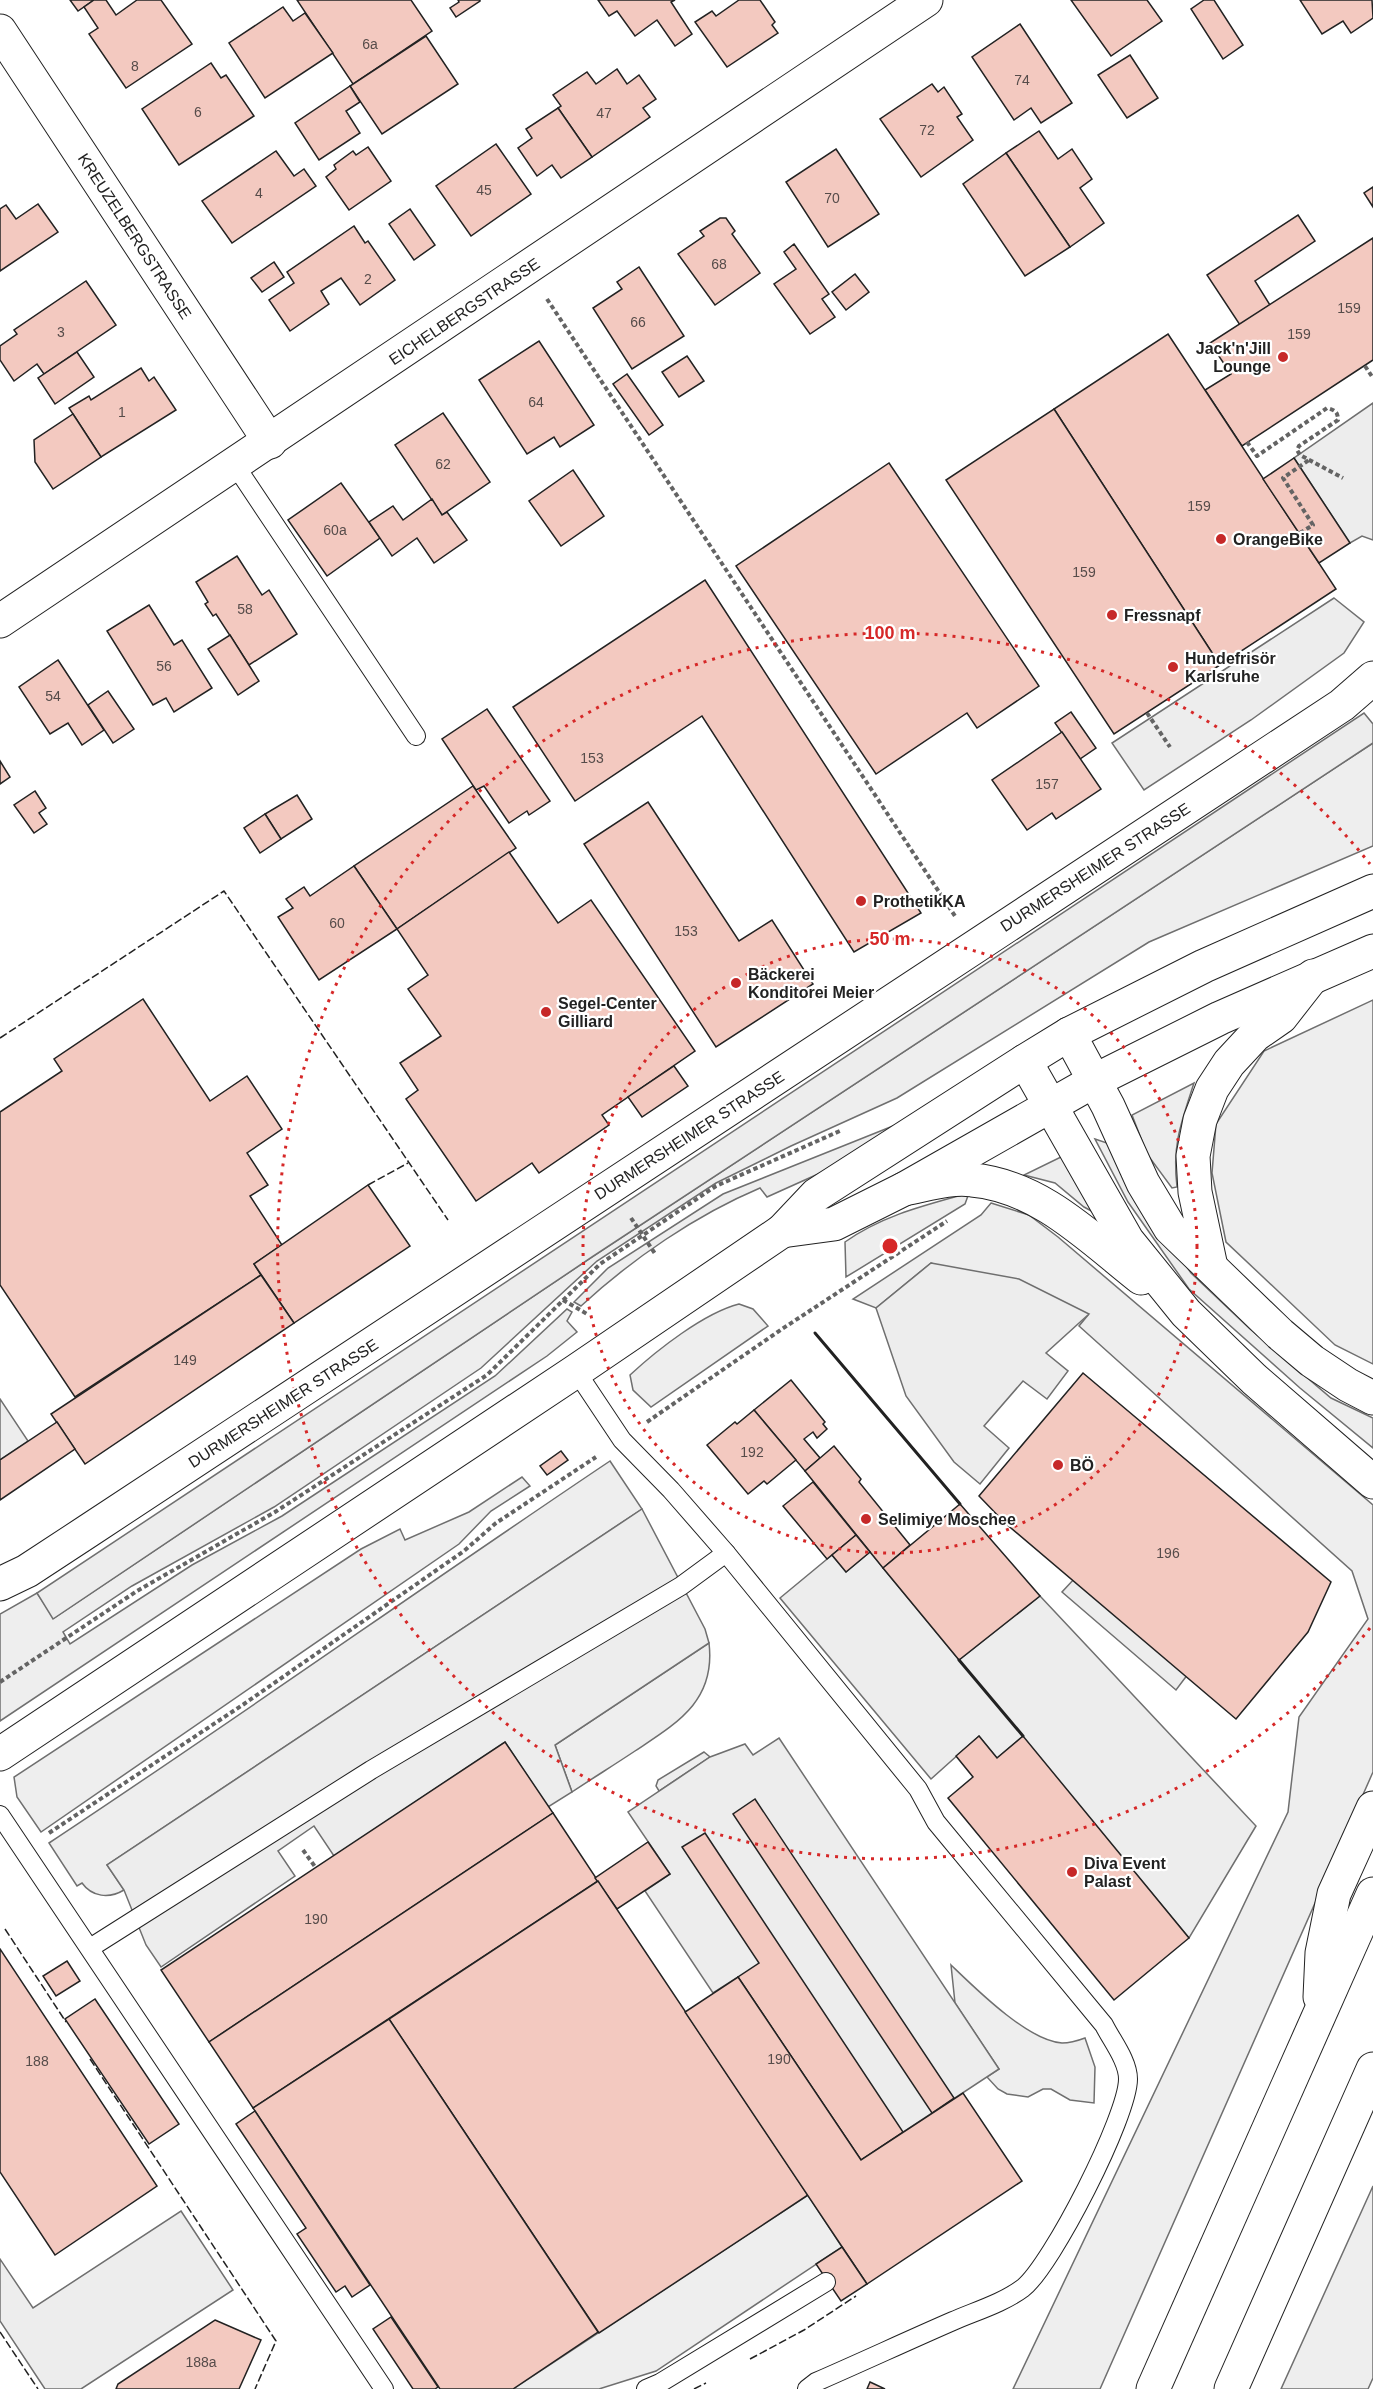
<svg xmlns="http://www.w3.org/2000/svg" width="1373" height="2389" font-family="Arial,sans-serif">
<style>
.green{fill:#eee;stroke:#6f6f6f;stroke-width:1.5}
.parking{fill:#ededed;stroke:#6f6f6f;stroke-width:1.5}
.building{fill:#f3c9c0;stroke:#222;stroke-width:1.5}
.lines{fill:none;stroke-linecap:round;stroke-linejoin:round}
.service-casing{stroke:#222;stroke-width:20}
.minor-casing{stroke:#222;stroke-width:35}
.tertiary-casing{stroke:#222;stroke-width:35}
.trunk-casing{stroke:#222;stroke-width:35}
.path{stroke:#646464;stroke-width:4;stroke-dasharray:4.5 3;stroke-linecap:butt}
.service{stroke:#fff;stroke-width:18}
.minor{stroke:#fff;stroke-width:33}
.tertiary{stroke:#fff;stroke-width:33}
.trunk{stroke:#fff;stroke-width:33}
.fence{stroke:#222;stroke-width:1.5;stroke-dasharray:8 3;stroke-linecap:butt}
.wall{stroke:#222;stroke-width:3}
.ring{fill:none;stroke:#d62828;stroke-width:3;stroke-dasharray:3 6}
.poi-dot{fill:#c62828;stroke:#fff;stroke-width:2}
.labels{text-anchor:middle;stroke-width:4.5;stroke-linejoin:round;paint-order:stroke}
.number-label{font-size:14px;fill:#564c4a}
.street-label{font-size:16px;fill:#222;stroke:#fff}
.poi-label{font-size:16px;font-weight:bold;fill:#222;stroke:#fff;text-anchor:start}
.centre{fill:#d62828;stroke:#fff;stroke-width:3}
.ring-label{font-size:18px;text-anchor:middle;font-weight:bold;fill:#d62828;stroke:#fff;stroke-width:4.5;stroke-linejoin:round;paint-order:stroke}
</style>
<rect width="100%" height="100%" fill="#fff"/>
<g class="green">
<path d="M1373 743V846L1149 942 897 1098 791 1146 716 1183 597 1261 481 1368 274 1507 132 1586 63 1632 70 1644 192 1565 282 1516 495 1376 567 1309 572 1312 567 1321 577 1332 547 1356 0 1721V1614L37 1593 54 1618 592 1257Z"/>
<path d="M1373 1000V1364L1335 1345 1226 1242 1212 1173 1216 1124 1264 1051Z"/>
<path d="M1194 1083C1181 1123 1172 1145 1177 1187L1172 1188 1147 1154 1132 1115Z"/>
<path d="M898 1124 827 1170 767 1197 760 1188C696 1215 632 1259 581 1306L574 1302 608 1268 723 1194Z"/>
<path d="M1095 1139 1110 1144 1147 1209 1191 1273 1250 1329 1331 1398 1373 1418V1448L1300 1388 1189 1289 1128 1202Z"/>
<path d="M1065 1155 1099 1215 1084 1207 1055 1183 1024 1175Z"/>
<path d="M969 1193 965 1204 846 1277 845 1242C883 1215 926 1205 969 1193Z"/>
<path d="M991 1203 1029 1215 1058 1237 1373 1505V1772L1100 2389H1013L1288 1812 1299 1717 1368 1619 1352 1571 1079 1326 1088 1315 931 1263 876 1308 853 1299 981 1215Z"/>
<path d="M739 1304 753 1309 768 1326 651 1407 633 1390 630 1375C657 1350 704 1313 739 1304Z"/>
<path d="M610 1461 642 1509 107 1865 124 1890C109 1899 92 1897 82 1883L77 1886 49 1843C238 1718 422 1587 610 1461Z"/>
<path d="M522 1477 530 1486 491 1511 459 1544 41 1832 17 1797 14 1777 361 1549 400 1529 405 1540 469 1512Z"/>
<path d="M709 1643C716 1701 677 1723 635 1751 614 1765 593 1778 572 1792L555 1745Z"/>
<path d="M704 1752 710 1757 659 1791 656 1786 658 1780Z"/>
<path d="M951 1965C975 1988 1028 2041 1062 2043 1071 2043 1077 2041 1085 2038L1095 2067 1094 2103 1070 2100 1051 2089H1043L1028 2097 1007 2094 998 2089 987 2077 999 2069 955 2003Z"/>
<path d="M1373 2186V2378L1368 2389H1281Z"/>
<path d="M808 2195 842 2247 656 2371 599 2389H513Z"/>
</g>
<g class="parking">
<path d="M1373 403V540L1362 536 1350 543 1294 458Z"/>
<path d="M1334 598 1364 622 1344 653 1251 720 1144 790 1112 743Z"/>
<path d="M1364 713 1373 724V743L592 1257 53 1619 37 1593Z"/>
<path d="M931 1263 1019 1279 1089 1314 1046 1353 1068 1371 1047 1399 1023 1381 984 1426 1009 1448 980 1484 954 1462 906 1396 876 1308Z"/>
<path d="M0 1399 28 1441 0 1460Z"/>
<path d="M642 1509 705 1629 709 1643 555 1745 572 1792 548 1807 505 1742 334 1856 314 1826 278 1851 295 1876 161 1967 146 1945 124 1890 107 1865Z"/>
<path d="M870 1552 959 1660 1040 1596 1256 1826 1189 1938 1022 1737 997 1758 979 1736 931 1779 780 1598 832 1555 846 1572Z"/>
<path d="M1075 1578 1188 1674 1176 1690 1062 1592Z"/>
<path d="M779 1738 999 2069 861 2160 738 1977 713 1993 645 1891 670 1874 628 1812 710 1757 745 1744 753 1755Z"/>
<path d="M181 2211 233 2290 81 2389H45L0 2321V2259L33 2308Z"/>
</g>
<g class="building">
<path d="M70 0H94L78 11Z"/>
<path d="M94 0H106L116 15 137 0H161L192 44 126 88 89 34 98 28 84 7Z"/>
<path d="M297 0H411L432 31 353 84Z"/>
<path d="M458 0H480V1L456 17 450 8 459 2Z"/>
<path d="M598 0H675L671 2 692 34 675 46 657 20 635 36 617 11 609 16Z"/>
<path d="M739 0H760L775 22 772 25 778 33 727 67 695 22 712 11 716 16Z"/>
<path d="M1071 0H1147L1162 21 1111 56Z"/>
<path d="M1204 0H1214L1243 45 1223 59 1191 9Z"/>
<path d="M1300 0H1372L1373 18 1351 33 1343 21 1322 34Z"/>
<path d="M283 7 293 21 305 13 333 53 265 98 229 43Z"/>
<path d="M1020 24 1072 103 1041 123 1031 108 1014 120 972 57Z"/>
<path d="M426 36 458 84 382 134 350 86Z"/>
<path d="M1130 55 1158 98 1127 118 1098 75Z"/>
<path d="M211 63 221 78 226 75 254 116 179 165 142 109Z"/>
<path d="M617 69 627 84 639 75 656 99 643 108 650 117 592 157 558 108 561 106 553 95 587 72 596 84Z"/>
<path d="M932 84 938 92 944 87 962 114 957 117 973 140 921 177 880 119Z"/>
<path d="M350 86 360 102 346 111 360 133 319 160 295 123Z"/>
<path d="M558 108 592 157 561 178 552 165 537 176 518 148 532 138 526 129Z"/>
<path d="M1039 131 1058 159 1072 149 1092 179 1080 188 1104 223 1070 247 1006 153Z"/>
<path d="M496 144 531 194 471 236 436 186Z"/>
<path d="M368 147 391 181 349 210 326 177 336 169 334 165 353 151 356 155Z"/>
<path d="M836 149 879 214 828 247 786 182Z"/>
<path d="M276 151 294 176 304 169 316 186 232 243 202 201Z"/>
<path d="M1006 153 1070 247 1025 276 963 184Z"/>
<path d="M1373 187V207L1364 193Z"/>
<path d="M38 204 58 232 0 271V209L6 205 16 219Z"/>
<path d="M410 209 435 245 414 260 389 224Z"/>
<path d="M1298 215 1315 241 1255 281 1270 305 1240 325 1207 275Z"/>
<path d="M720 218H726L735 231 732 234 760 273 715 305 678 254 704 236 700 231Z"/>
<path d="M354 226 365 243 368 241 395 280 360 305 341 278 321 291 329 304 290 331 269 300 294 283 287 272Z"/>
<path d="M1373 238V360L1242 446 1205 390 1231 374 1210 343Z"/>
<path d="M794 244 829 294 822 299 835 317 810 334 774 284 796 269 784 252Z"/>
<path d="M274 262 284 277 262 292 251 278Z"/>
<path d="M639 267 684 336 632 369 593 308 622 289 617 282Z"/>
<path d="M855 274 869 292 846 310 832 292Z"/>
<path d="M86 281 116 325 44 374 37 364 14 381 0 360V346L17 334 14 330Z"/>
<path d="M1168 334 1336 589 1220 665 1054 409Z"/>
<path d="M539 341 594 425 560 447 554 437 527 454 479 380Z"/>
<path d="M77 352 94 377 55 404 38 378Z"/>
<path d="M687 356 704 381 679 397 662 372Z"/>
<path d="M141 368 149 381 154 377 176 410 101 457 69 408 89 396 91 400Z"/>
<path d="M627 374 663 425 649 435 613 384Z"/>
<path d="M1054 409 1220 665 1114 734 946 480Z"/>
<path d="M443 413 490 482 442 515 395 445Z"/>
<path d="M73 414 101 457 53 489 35 462 34 440Z"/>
<path d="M1294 458 1350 543 1319 563 1263 479Z"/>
<path d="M889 463 1039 686 977 728 967 713 876 774 736 566Z"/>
<path d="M573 470 604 516 561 546 529 501Z"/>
<path d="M341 483 380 538 327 576 288 520Z"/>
<path d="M432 499 442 515 447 512 467 540 434 563 417 538 392 556 369 522 393 506 403 520Z"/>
<path d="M237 556 262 595 269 590 297 634 249 665 216 614 213 616 205 604 208 602 196 582Z"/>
<path d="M705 580 921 913 854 952 702 716 575 801 513 707Z"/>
<path d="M149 605 174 645 182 640 212 688 174 712 166 698 153 705 107 631Z"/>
<path d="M230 635 259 681 238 695 208 649Z"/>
<path d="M58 660 104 730 82 745 68 723 50 734 19 687Z"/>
<path d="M108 691 134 729 113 743 88 705Z"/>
<path d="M487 709 550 801 529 815 527 811 509 823 484 786 476 790 442 739Z"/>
<path d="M1071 712 1096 748 1080 759 1055 723Z"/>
<path d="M1062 732 1101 789 1056 819 1052 813 1027 830 992 780Z"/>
<path d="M0 761 10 777 0 784Z"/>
<path d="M473 786 516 848 397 929 354 866Z"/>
<path d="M35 791 46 808 39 813 47 824 34 833 14 805Z"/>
<path d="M297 795 312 819 281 839 265 814Z"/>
<path d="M648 802 739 941 772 920 813 984 716 1047 584 844Z"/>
<path d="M265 814 281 839 260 853 244 828Z"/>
<path d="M509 852 558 923 591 900 695 1051 602 1115 609 1125 539 1173 532 1163 476 1201 406 1099 418 1090 400 1063 441 1036 408 989 428 975 397 929Z"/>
<path d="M354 866 397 929 319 980 278 917 293 908 286 899 304 887 310 896Z"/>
<path d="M143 999 210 1101 247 1076 282 1129 247 1153 268 1185 250 1196 282 1245 254 1264 261 1275 75 1397 0 1285V1112L62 1071 54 1059Z"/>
<path d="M674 1066 688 1086 642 1117 628 1097Z"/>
<path d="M368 1185 410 1246 294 1323 254 1264Z"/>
<path d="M261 1275 294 1323 85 1464 51 1414Z"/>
<path d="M1083 1373 1331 1582 1308 1632 1236 1719 1005 1523 979 1496Z"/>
<path d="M791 1380 825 1422 823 1424 827 1429 817 1438 813 1432 804 1439 820 1458 805 1471 754 1410Z"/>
<path d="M754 1410 796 1460 767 1484 764 1481 748 1494 707 1445 735 1422 737 1424Z"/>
<path d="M57 1422 75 1449 0 1500V1460Z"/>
<path d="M834 1446 861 1479 859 1482 910 1545 883 1568 805 1471Z"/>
<path d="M561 1451 568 1460 547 1475 540 1466Z"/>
<path d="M813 1482 856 1535 827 1559 783 1506Z"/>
<path d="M960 1504 1040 1596 959 1660 883 1568Z"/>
<path d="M856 1535 870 1552 846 1572 832 1555Z"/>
<path d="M979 1736 997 1758 1023 1736 1189 1938 1114 2000 948 1798 973 1777 956 1756Z"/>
<path d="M505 1742 553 1813 209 2042 161 1970Z"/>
<path d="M755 1799 954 2098 932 2113 733 1814Z"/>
<path d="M553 1813 598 1881 253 2108 209 2042Z"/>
<path d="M705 1833 903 2132 861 2160 738 1977 759 1963 682 1847Z"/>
<path d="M648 1842 670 1874 617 1909 595 1878Z"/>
<path d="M598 1881 808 2195 599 2333 389 2019Z"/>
<path d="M0 1949 157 2186 55 2255 0 2172Z"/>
<path d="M67 1961 80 1981 56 1996 43 1976Z"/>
<path d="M738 1977 861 2160 963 2093 1022 2181 867 2284 685 2012Z"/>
<path d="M95 1999 179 2124 149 2144 65 2019Z"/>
<path d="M389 2019 598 2332 513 2389H440L253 2108Z"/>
<path d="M255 2111 370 2285 352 2297 345 2286 336 2292 297 2234 306 2228 236 2124Z"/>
<path d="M842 2247 867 2284 841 2301 816 2264Z"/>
<path d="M391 2317 438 2387 435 2389H413L373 2329Z"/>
<path d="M215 2320 261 2340 239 2389H116L118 2384Z"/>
<path d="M870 2382 885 2389H867Z"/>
</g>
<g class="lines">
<defs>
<g id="service">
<path d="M235 465 416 736"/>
<path d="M576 1371 622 1440 671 1490 726 1553 918 1789 936 1822 1104 2025C1112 2041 1128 2061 1128 2079 1128 2116 1052 2265 1023 2288 1003 2303 976 2311 953 2321 907 2341 862 2362 816 2382L807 2389"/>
<path d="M0 1815 384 2389"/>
<path d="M90 1948 371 1770 681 1586 726 1553"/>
<path d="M646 2389 660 2383 826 2282"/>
</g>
<g id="minor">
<path d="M0 31 270 442"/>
<path d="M0 621 926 0"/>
<path d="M0 1584 27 1571 88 1531 1342 705 1373 678"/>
</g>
<g id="tertiary">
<path d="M782 1231 834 1224 904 1189 1094 1081 1220 1018 1373 951"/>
<path d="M0 1754 576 1371 782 1231 816 1195 1025 1061 1069 1034 1204 966 1373 891"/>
</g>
<g id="trunk">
<path d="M1069 1034 1108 1106 1143 1183 1170 1228 1280 1334 1312 1361 1348 1385 1373 1398"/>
<path d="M1025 1061 1127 1240 1186 1313 1254 1379 1373 1482"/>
<path d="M904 1189C926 1185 950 1177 972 1180 1040 1186 1090 1238 1141 1278"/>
<path d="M1211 1267 1195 1192 1193 1156 1200 1120 1212 1089 1229 1063 1255 1035 1281 1017 1313 976"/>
<path d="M1320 1997 1322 1953 1334 1894 1373 1808"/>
<path d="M1153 2389 1373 1894"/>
<path d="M1231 2389 1373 2069"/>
</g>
</defs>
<use href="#service" class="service-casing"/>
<use href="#minor" class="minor-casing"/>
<use href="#tertiary" class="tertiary-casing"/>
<use href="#trunk" class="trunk-casing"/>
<g class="path">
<path d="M547 299 955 916"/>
<path d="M1365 366 1373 378"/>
<path d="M1247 442 1257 456 1327 408C1335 410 1338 412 1338 420L1299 446 1297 450 1300 455 1343 478"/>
<path d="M1300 533 1313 525 1283 478 1309 460"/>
<path d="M1147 713 1170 747"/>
<path d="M631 1218 656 1255"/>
<path d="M563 1300 587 1314"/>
<path d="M647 1422 782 1329 947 1221"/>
<path d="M0 1682 137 1591 275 1512 487 1375 600 1264 716 1186 842 1130"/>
<path d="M49 1833 244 1704 464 1551 496 1523 596 1457"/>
<path d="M303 1850 316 1868"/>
</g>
<use href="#service" class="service"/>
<use href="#minor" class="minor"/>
<use href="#tertiary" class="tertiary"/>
<use href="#trunk" class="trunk"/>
<g class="fence">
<path d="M0 1038 224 891 448 1220"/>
<path d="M368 1185 408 1163"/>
<path d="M5 1929 66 2022"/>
<path d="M90 2059 276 2341 255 2389"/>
<path d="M0 2332 38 2389"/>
<path d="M750 2359 804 2330 856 2296"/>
<path d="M694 2389 706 2383"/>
</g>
<g class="wall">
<path d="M815 1333 960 1504"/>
<path d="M959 1660 1023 1736"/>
</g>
</g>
<g class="ring">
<circle cx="890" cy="1246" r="307"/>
<path d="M1370 1628A613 613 0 1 1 1370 864"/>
</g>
<g class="poi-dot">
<circle cx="1283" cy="357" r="6"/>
<circle cx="1221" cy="539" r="6"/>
<circle cx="1112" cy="615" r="6"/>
<circle cx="1173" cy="667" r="6"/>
<circle cx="861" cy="901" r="6"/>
<circle cx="736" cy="983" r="6"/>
<circle cx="546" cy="1012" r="6"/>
<circle cx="1058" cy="1465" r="6"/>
<circle cx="866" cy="1519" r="6"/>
<circle cx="1072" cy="1872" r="6"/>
</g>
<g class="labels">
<g class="number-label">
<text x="370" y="49">6a</text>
<text x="135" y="71">8</text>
<text x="1022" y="85">74</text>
<text x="198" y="117">6</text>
<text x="604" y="118">47</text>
<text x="927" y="135">72</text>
<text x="484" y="195">45</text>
<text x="259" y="198">4</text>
<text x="832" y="203">70</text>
<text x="719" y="269">68</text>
<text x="368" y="284">2</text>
<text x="1349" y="313">159</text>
<text x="638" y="327">66</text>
<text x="61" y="337">3</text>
<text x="1299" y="339">159</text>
<text x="536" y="407">64</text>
<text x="122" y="417">1</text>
<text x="443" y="469">62</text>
<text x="1199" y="511">159</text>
<text x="335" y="535">60a</text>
<text x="1084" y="577">159</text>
<text x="245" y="614">58</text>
<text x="164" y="671">56</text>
<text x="53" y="701">54</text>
<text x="592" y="763">153</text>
<text x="1047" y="789">157</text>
<text x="337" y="928">60</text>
<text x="686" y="936">153</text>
<text x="185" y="1365">149</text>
<text x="752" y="1457">192</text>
<text x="1168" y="1558">196</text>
<text x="316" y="1924">190</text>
<text x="779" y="2064">190</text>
<text x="37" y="2066">188</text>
<text x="201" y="2367">188a</text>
</g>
<g class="street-label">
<text transform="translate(135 236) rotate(57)" y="6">KREUZELBERGSTRASSE</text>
<text transform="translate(464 311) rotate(-34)" y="6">EICHELBERGSTRASSE</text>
<text transform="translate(1095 867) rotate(-33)" y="6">DURMERSHEIMER STRASSE</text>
<text transform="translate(689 1135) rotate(-33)" y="6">DURMERSHEIMER STRASSE</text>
<text transform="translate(283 1403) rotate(-33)" y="6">DURMERSHEIMER STRASSE</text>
</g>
<g class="poi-label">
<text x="1271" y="354" text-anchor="end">Jack'n'Jill<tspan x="1271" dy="18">Lounge</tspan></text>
<text x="1233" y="545">OrangeBike</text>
<text x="1124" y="621">Fressnapf</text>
<text x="1185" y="664">Hundefrisör<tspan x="1185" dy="18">Karlsruhe</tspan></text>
<text x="873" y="907">ProthetikKA</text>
<text x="748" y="980">Bäckerei<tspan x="748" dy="18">Konditorei Meier</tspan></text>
<text x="558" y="1009">Segel-Center<tspan x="558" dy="18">Gilliard</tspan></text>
<text x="1070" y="1471">BÖ</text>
<text x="878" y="1525">Selimiye Moschee</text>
<text x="1084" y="1869">Diva Event<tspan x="1084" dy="18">Palast</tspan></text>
</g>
</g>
<circle cx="890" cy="1246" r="9" class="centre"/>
<g class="ring-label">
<text x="890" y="639">100 m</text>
<text x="890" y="945">50 m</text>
</g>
</svg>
